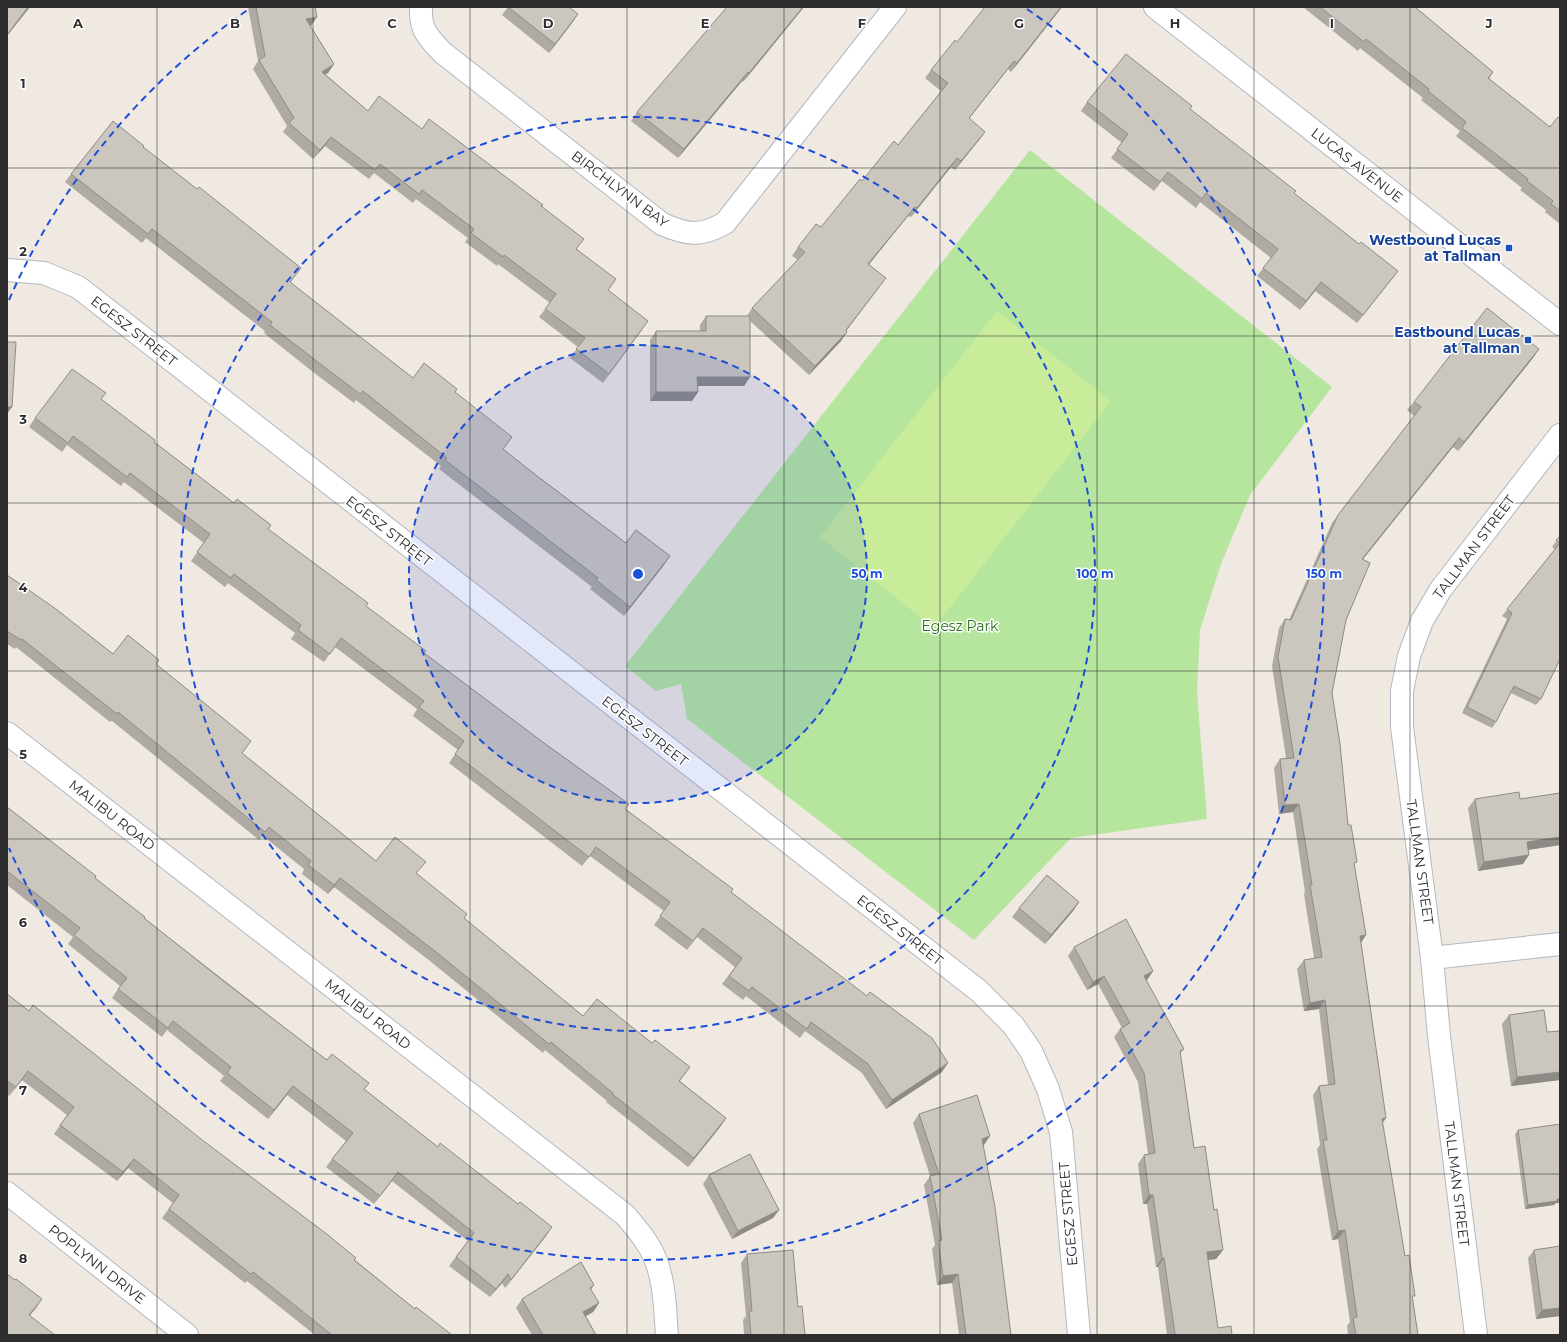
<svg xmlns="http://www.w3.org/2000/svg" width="1567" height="1342" font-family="Montserrat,sans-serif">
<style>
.green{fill:#b6e59e}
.pitch{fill:#c9ec9a}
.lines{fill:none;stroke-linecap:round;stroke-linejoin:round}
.street-casing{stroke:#b4b7c1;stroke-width:24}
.secondary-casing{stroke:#b4b7c1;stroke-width:24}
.street{stroke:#fff;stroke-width:22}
.secondary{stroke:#fff;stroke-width:22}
.wall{fill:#afaba4}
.shaded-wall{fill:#8e8b86}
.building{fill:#cbc7bf;stroke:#8e8b86}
.grid{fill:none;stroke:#2e2e2e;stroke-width:1;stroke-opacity:0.55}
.ring{fill:none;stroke:#1d4ed8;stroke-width:2;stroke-dasharray:7 5}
.transit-dot{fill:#1a4fb4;stroke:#fff;stroke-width:1.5}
.labels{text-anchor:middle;stroke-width:3;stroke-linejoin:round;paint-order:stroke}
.street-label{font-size:14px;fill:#2e2e2e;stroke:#fff}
.transit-label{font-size:14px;font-weight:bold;fill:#164399;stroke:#fff;text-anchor:end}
.park-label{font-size:14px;fill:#2c6e1b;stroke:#fff}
.grid-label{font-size:13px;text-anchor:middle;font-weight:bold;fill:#2e2e2e;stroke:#fff;stroke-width:3;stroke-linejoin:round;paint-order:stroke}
.centre{fill:#1d4ed8;stroke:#fff;stroke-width:2}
.ring-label{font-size:12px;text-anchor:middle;font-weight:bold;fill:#1d4ed8;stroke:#fff;stroke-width:3;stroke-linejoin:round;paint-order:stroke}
</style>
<rect width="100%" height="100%" fill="#efe9e1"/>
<path class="green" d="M1030 150 1332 387 1250 495 1221 564 1200 630 1197 692 1207 819 1071 838 974 940 687 719 681 684 656 691 625 666Z"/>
<path class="pitch" d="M997 311 1111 401 934 628 820 537Z"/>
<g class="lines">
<defs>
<g id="street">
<path d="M421 7C420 31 428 37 443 53L662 224C687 235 701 237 725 223L895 7"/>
<path d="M1155 7 1560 324"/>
<path d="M7 733 625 1215C637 1229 650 1244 656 1261 665 1284 665 1311 667 1335"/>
<path d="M1432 958 1560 944"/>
<path d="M7 1193 187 1335"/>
<path d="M1476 1335 1439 1036 1432 958 1402 727V691L1409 656 1422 621 1441 589 1560 435"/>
</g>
<path id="secondary" d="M7 270 44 273 78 287 979 991 1013 1025 1031 1051 1048 1089 1061 1132 1079 1335"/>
</defs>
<use href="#street" class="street-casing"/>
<use href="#secondary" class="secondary-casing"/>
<use href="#street" class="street"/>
<use href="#secondary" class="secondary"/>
</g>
<g class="wall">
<path d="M248 7H315L311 26H310L334 64 328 73 325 74 368 111 422 129 541 206 577 249 608 290 642 330 603 383 570 358 578 347 539 317 550 303 498 264 497 266 465 242 468 238 416 199 413 203 374 173 369 179 325 146 313 159 283 132 287 126 253 69 258 61Z"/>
<path d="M508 7 578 14 572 23 549 53 502 15Z"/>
<path d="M804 7 743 82 742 81 678 158 631 121 637 112Z"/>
<path d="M1062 7 1011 72 1008 69 969 119 985 132 979 140 955 170 951 167 911 217 908 216 869 264 880 286 846 331 847 332 841 341 809 375 750 321V377L744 386H698V392L692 401H650V340L656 331H700V325L706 316H747L752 308 798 260 792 256 798 247 821 227 862 181 898 145 941 91 925 78 931 70 957 42Z"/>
<path d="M1303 7H1415L1493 72 1489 79 1550 127 1560 119V224L1545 212 1546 210 1520 190 1522 188 1456 136 1460 131 1421 100 1423 98 1360 48 1358 51Z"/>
<path d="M1087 102 1190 110 1294 193 1359 244 1398 271 1357 323 1315 291 1300 310 1257 276 1271 258 1200 202 1196 208 1162 181 1154 191 1111 158 1122 143 1081 111Z"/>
<path d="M143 147 197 189 301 268 290 283 413 378 455 392 503 450 537 476 626 543 664 565 624 616 590 589 592 587 439 469 441 466 356 400 354 403 313 372 264 333 265 331 146 238 142 243 65 182 71 174Z"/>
<path d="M1539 349 1533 358 1458 451 1453 447 1362 559 1346 620 1332 693 1348 825 1366 935 1361 943 1386 1118 1382 1123 1405 1256 1413 1299 1418 1335H1348L1347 1326 1350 1322 1338 1239 1332 1240 1317 1149 1320 1145 1313 1095 1319 1086 1328 1085 1319 1009 1304 1011 1297 969 1304 960 1314 958 1304 894 1305 892 1293 812 1279 814 1274 768 1280 759 1286 758 1272 666 1279 628 1285 619 1289 620 1332 523 1414 416 1407 410 1414 402Z"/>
<path d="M101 400 154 442 268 529 424 653 625 809 731 892 942 1072 886 1109 862 1073 805 1031 800 1038 746 996 743 1000 722 984 735 967 697 937 687 950 654 925 664 911 590 856 582 866 449 763 458 750 413 716 417 709 335 647 324 662 291 639 295 633 228 583 225 587 191 561 204 543 124 482 121 486 67 445 62 452 29 427 35 418Z"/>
<path d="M1560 536V659L1541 699 1536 705 1511 693 1496 722 1492 728 1462 713 1507 619 1502 616 1555 549 1552 547Z"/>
<path d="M7 575 113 654 159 660 156 664 242 753 294 795 376 861 417 874 464 918 583 1016 652 1043 690 1067 680 1081 726 1118 720 1127 688 1167 606 1102 607 1101 545 1050 543 1053 430 961 334 887 328 894 302 874 304 869 263 836 259 840 112 721 110 722 16 647 15 649 7 644Z"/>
<path d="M1560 793V845L1528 850 1523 864 1478 871 1468 808 1475 799H1520Z"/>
<path d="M7 807 95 878 144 918 364 1089 546 1236 505 1288 502 1283 490 1297 449 1266 468 1241 392 1181 374 1204 326 1167 346 1141 287 1095 268 1119 220 1081 224 1076 167 1030 162 1037 112 998 120 986 68 944 73 937 7 885Z"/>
<path d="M1079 902 1073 911 1045 944 1012 917 1019 908Z"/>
<path d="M1074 947 1153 971 1147 980 1146 981 1184 1049 1180 1054 1194 1148 1214 1210 1223 1250 1216 1259 1208 1260 1218 1328 1232 1335H1167L1158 1267H1156L1147 1204H1143L1138 1164 1144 1155 1148 1154 1138 1082 1114 1037 1120 1029 1122 1028 1098 984 1087 990 1068 956Z"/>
<path d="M7 994 355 1260 415 1309 452 1335H315L247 1281 245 1283 162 1218 173 1203 128 1168 117 1181 54 1134 67 1115 22 1080 9 1096 7 1094Z"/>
<path d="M1509 1015 1547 1032 1560 1031V1080L1511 1086 1502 1024Z"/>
<path d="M919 1114 984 1145H983L1011 1335H959L952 1283 937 1285 932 1249 935 1245 924 1185 930 1176 913 1123Z"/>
<path d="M1518 1130 1556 1203 1554 1205 1525 1209 1515 1134Z"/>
<path d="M709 1175 779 1210 773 1218 732 1239 703 1184Z"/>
<path d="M1534 1250 1560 1316 1536 1319 1528 1258Z"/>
<path d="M747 1254 798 1307 805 1335H744L743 1320 746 1316 741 1263Z"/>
<path d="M594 1285 591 1290 599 1303 593 1312 586 1316 596 1335H532L516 1308 522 1299Z"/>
</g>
<g class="shaded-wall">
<path d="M28 7H30L7 36V35Z"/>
<path d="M803 7H804L743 82 749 73Z"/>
<path d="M1061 7H1062L1011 72 1017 63Z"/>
<path d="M578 14 572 23 549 53 555 44Z"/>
<path d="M317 17 311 26 300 28 306 19Z"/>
<path d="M1014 61 1008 69 962 127 969 118Z"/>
<path d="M334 64 328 73 315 80 322 72Z"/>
<path d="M748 72 742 81 678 158 684 149Z"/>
<path d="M985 132 979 140 955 170 961 161Z"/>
<path d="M331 137 325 146 313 159 320 150Z"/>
<path d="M957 158 951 167 911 217 917 208Z"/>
<path d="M915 207 908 216 862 273 868 264Z"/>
<path d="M1398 271 1392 279 1357 323 1363 315Z"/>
<path d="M886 278 880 286 840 339 846 330Z"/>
<path d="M1321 282 1315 291 1300 310 1306 301Z"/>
<path d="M847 332 841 341 809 375 815 366Z"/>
<path d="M1539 349 1533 358 1458 451 1464 442Z"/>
<path d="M697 377H750L744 386H691Z"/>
<path d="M656 392H698L692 401H650Z"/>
<path d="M7 407H12L7 414Z"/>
<path d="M1459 438 1453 447 1356 568 1362 559Z"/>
<path d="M670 556 664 565 624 616 630 607Z"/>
<path d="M1299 804 1293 812 1279 814 1285 805Z"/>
<path d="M1560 837V845L1521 851 1527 842Z"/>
<path d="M1529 855 1523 864 1478 871 1484 862Z"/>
<path d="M340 878 334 887 328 894 334 885Z"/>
<path d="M1079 902 1073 911 1045 944 1051 935Z"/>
<path d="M1366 935 1360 944V936Z"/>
<path d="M1153 971 1147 980 1137 985 1144 976Z"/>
<path d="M1104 976 1098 984 1087 990 1093 982Z"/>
<path d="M1325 1000 1319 1009 1304 1011 1310 1003Z"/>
<path d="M948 1063 942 1072 886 1109 892 1100Z"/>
<path d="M28 1071 22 1080 9 1096 16 1087Z"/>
<path d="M1560 1072V1080L1511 1086 1517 1077Z"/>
<path d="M293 1086 287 1095 268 1119 274 1110Z"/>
<path d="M726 1118 720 1127 688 1167 694 1158Z"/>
<path d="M1386 1118 1380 1127 1382 1119Z"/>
<path d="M990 1136 984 1145 975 1147 982 1139Z"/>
<path d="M134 1159 128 1168 117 1181 123 1172Z"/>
<path d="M398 1172 392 1181 374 1204Z"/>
<path d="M1149 1195H1153L1147 1204H1143Z"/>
<path d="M1557 1199H1560V1203H1556L1554 1205 1525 1209 1528 1205Z"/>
<path d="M779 1210 773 1218 732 1239 738 1231Z"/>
<path d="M552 1227 546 1236 505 1288 511 1280Z"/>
<path d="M1345 1230 1338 1239 1332 1240 1338 1231Z"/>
<path d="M1223 1250 1216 1259 1201 1261 1207 1252Z"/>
<path d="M1162 1258H1164L1158 1267H1156Z"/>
<path d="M508 1274 502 1283 490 1297 496 1289Z"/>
<path d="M958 1274 952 1283 937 1285 943 1276Z"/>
<path d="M42 1299 36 1308 23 1324 29 1315Z"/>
<path d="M599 1303 593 1312 577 1321 583 1312Z"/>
<path d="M1560 1308V1316L1536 1319 1542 1310Z"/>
</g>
<g class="building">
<path d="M7 7H28L7 35Z"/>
<path d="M256 7H315L317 17 306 19 334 64 322 72 368 111 379 96 422 129 429 119 543 205 541 206 584 239 576 249 616 279 608 290 648 321 609 374 576 349 585 338 545 309 556 294 504 255 503 257 471 233 474 229 422 190 419 194 380 164 375 170 331 137 320 150 289 123 294 118 259 60 265 56Z"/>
<path d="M508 7H569L578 14 555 44Z"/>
<path d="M727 7H803L749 73 748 72 684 149 637 112Z"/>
<path d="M985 7H1061L1017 63 1014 61 969 118 985 132 961 161 957 158 917 208 915 207 868 264 886 278 846 330 847 332 815 366 752 308 805 252 798 247 816 224 821 227 860 179 862 181 894 141 898 145 948 83 931 70 955 40 957 42Z"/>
<path d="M1320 7H1415L1493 72 1488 78 1550 127 1558 117 1560 119V211L1551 204 1553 201 1527 181 1528 179 1462 128 1466 122 1428 91 1429 89 1366 39 1364 42Z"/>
<path d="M1126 54 1192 106 1190 109 1296 191 1294 193 1359 244 1361 242 1398 271 1363 315 1321 282 1306 301 1263 268 1278 249 1206 193 1202 199 1168 172 1160 182 1117 149 1128 134 1087 102Z"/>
<path d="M113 121 144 146 143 147 197 189 199 187 301 268 290 282 354 332 413 378 424 363 457 389 455 392 512 437 503 449 537 476 626 543 636 530 670 556 630 607 596 580 598 578 445 460 447 458 363 391 360 394 319 363 270 325 272 322 152 229 148 234 71 174Z"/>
<path d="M1487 308 1539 349 1464 442 1459 438 1362 559 1370 563 1346 620 1332 693 1340 744 1348 825H1351L1357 862 1354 863 1366 935 1360 936 1386 1118 1382 1119 1405 1256 1409 1255 1415 1296H1412L1418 1335H1356L1353 1318 1357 1317 1345 1230 1338 1231 1323 1140H1327L1319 1086 1335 1084 1325 1000 1310 1003 1304 960 1322 957 1310 885H1312L1299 804 1285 805 1280 759 1294 758 1278 657 1285 619 1291 620 1338 515 1421 407 1414 402Z"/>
<path d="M706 316H750V377H697L698 392H656V331H706Z"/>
<path d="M7 342H16L12 407H7Z"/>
<path d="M72 369 106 393 101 399 155 440 154 442 234 503 237 499 271 525 268 529 368 603 366 606 426 651 424 653 544 743 629 804 625 809 733 889 731 892 867 996 870 992 932 1038 948 1063 892 1100 868 1064 811 1022 807 1029 752 987 749 991 729 976 742 958 703 928 693 941 660 916 670 902 596 847 589 857 455 754 464 741 419 707 424 701 341 638 330 654 298 630 301 625 234 574 231 578 197 552 210 534 130 473 127 477 73 436 68 443 35 418Z"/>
<path d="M1560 536V659L1541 699 1514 686 1496 722 1467 707 1512 613 1507 609 1560 543 1556 540Z"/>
<path d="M7 575 56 609 113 654 128 635 159 660 156 664 251 741 242 753 294 795 376 861 395 837 426 862 416 873 467 914 464 918 583 1016 597 999 652 1043 655 1040 690 1067 679 1081 726 1118 694 1158 612 1094 613 1093 551 1042 549 1044 436 952 340 878 334 885 308 865 311 861 269 827 265 832 118 712 117 714 22 639 21 640 7 631Z"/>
<path d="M1519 792 1520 799 1560 793V837L1527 842 1529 855 1484 862 1475 799Z"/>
<path d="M7 807 96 876 95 878 145 917 144 918 226 983 327 1060 332 1054 369 1083 364 1089 438 1147 440 1143 518 1204 520 1202 552 1227 511 1280 508 1274 496 1289 456 1257 474 1233 398 1172 380 1196 332 1159 353 1133 293 1086 274 1110 227 1073 231 1067 173 1021 168 1028 118 989 127 978 74 935 80 928 7 871Z"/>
<path d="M1047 875 1079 902 1051 935 1019 908Z"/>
<path d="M1126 919 1153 971 1144 976 1184 1049 1180 1051 1194 1148 1205 1146 1214 1210 1217 1209 1223 1250 1207 1252 1218 1328 1231 1326 1232 1335H1170L1175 1334 1164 1258H1162L1153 1195H1149L1144 1155 1155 1153 1144 1073 1120 1029 1130 1023 1104 976 1093 982 1074 947Z"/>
<path d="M7 994 29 1011 33 1005 201 1139 328 1235 356 1258 354 1260 415 1309 416 1307 452 1335H332L253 1272 251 1274 169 1209 179 1195 134 1159 123 1172 60 1125 74 1107 28 1071 16 1087 7 1081Z"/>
<path d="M1544 1010 1547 1032 1560 1031V1072L1517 1077 1509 1015Z"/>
<path d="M977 1095 990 1136 982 1139 995 1207 1011 1335H966L958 1274 943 1276 938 1241 942 1240 930 1176 939 1174 919 1114Z"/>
<path d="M1560 1124V1199H1557V1201L1528 1205 1518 1130Z"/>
<path d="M750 1154 779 1210 738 1231 709 1175Z"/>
<path d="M1560 1246V1308L1542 1310 1534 1250Z"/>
<path d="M793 1250 798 1307 802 1306 805 1335H751L749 1311H752L747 1254Z"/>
<path d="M581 1262 594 1285 590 1288 599 1303 583 1312 596 1335H543L522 1299Z"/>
<path d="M7 1274 15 1280 16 1279 42 1299 29 1315 55 1335H7Z"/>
</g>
<path class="grid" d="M157 7V1335M313 7V1335M470 7V1335M627 7V1335M784 7V1335M940 7V1335M1097 7V1335M1254 7V1335M1410 7V1335M7 168H1560M7 336H1560M7 503H1560M7 671H1560M7 839H1560M7 1006H1560M7 1174H1560"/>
<circle cx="638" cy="574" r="229" fill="#1d4ed8" fill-opacity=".12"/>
<g class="ring">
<circle cx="638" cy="574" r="229"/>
<circle cx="638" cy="574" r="457"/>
<path d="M9 300A686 686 0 0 1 249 9M1027 9A686 686 0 1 1 9 848"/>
</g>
<g class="transit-dot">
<rect x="1505" y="244" width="8" height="8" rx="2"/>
<rect x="1524" y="336" width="8" height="8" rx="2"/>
</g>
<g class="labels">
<g class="street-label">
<text transform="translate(1357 165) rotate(38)" y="5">LUCAS AVENUE</text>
<text transform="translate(620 189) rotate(37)" y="5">BIRCHLYNN BAY</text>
<text transform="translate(134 331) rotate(38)" y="5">EGESZ STREET</text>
<text transform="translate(389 531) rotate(38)" y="5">EGESZ STREET</text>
<text transform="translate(1474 547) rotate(-53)" y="5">TALLMAN STREET</text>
<text transform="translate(645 731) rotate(38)" y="5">EGESZ STREET</text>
<text transform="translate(112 815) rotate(38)" y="5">MALIBU ROAD</text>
<text transform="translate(1420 862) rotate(82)" y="5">TALLMAN STREET</text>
<text transform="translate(900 930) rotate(38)" y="5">EGESZ STREET</text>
<text transform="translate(368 1014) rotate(38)" y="5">MALIBU ROAD</text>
<text transform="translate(1457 1184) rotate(83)" y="5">TALLMAN STREET</text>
<text transform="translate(1068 1214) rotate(-95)" y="5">EGESZ STREET</text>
<text transform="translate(97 1264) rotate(38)" y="5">POPLYNN DRIVE</text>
</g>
<g class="transit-label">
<text x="1501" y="245">Westbound Lucas<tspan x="1501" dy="16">at Tallman</tspan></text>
<text x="1520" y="337">Eastbound Lucas<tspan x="1520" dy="16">at Tallman</tspan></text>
</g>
<g class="park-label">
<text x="960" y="631">Egesz Park</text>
</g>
</g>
<g class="grid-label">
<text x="78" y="28">A</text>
<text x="235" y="28">B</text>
<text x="392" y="28">C</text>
<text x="548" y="28">D</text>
<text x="705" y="28">E</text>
<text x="862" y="28">F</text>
<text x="1019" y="28">G</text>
<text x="1175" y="28">H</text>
<text x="1332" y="28">I</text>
<text x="1489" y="28">J</text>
<text x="23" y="88">1</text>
<text x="23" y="256">2</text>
<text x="23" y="424">3</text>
<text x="23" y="592">4</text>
<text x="23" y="759">5</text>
<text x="23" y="927">6</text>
<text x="23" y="1095">7</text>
<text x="23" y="1263">8</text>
</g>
<circle cx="638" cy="574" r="6" class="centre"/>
<g class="ring-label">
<text x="867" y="578">50 m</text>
<text x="1095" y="578">100 m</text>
<text x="1324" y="578">150 m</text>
</g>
<rect width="1567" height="1342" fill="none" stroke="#2e2e2e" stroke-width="16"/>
</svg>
